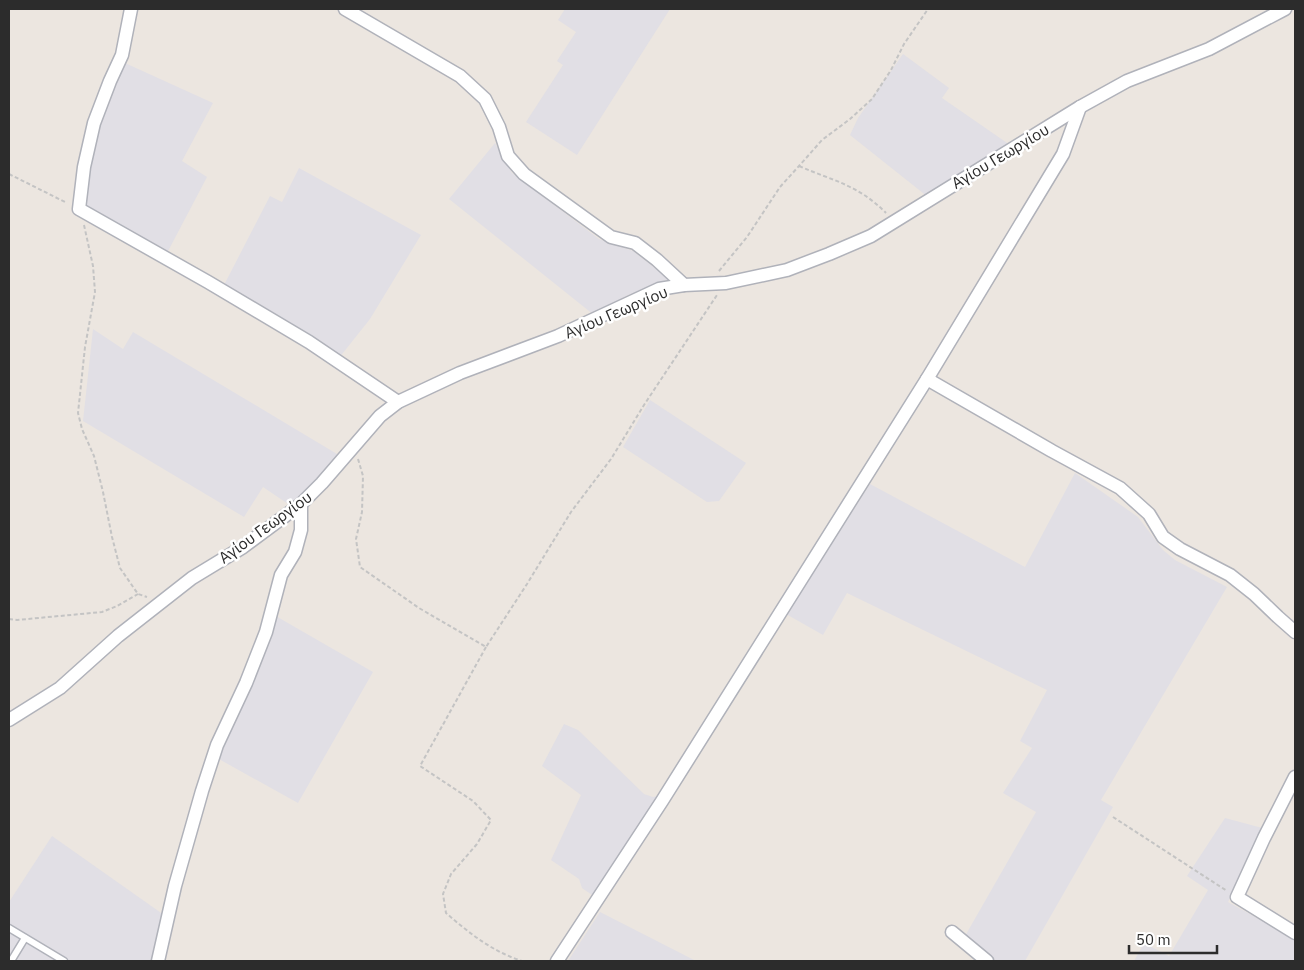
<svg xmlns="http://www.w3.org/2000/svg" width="1304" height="970" font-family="'IBM Plex Sans',sans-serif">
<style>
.industrial{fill:#e1dfe5}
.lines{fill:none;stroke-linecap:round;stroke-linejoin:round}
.service-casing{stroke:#b0b2ba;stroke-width:9}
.minor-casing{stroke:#b0b2ba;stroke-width:15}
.path{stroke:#c4c4c4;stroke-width:2;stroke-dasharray:4 2.5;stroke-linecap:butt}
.service{stroke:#fff;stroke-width:6}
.minor{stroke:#fff;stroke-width:12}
.labels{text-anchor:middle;stroke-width:5;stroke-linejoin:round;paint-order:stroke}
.street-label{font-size:16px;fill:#2c2c2c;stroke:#fff}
</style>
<rect width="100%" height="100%" fill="#ece6e0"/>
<g class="industrial">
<path d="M565 9H670L577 155 526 122 563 65 557 61 576 32 558 20Z"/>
<path d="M903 54 949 88 942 98 1010 145 928 197 850 135 858 118Z"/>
<path d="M125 63 213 103 182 161 207 177 166 255 82 208 89 161 109 95Z"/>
<path d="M495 143 512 173 599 239 633 251 669 279 626 296 594 315 449 199Z"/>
<path d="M299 168 421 235 370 319 339 358 223 287 270 196 282 202Z"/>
<path d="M93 329 123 349 133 332 342 457 291 506 263 487 244 517 83 421Z"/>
<path d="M650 400 746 463 719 501 707 502 623 447Z"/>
<path d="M1075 473 1138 517 1163 550 1175 560 1227 587 1101 800 1113 807 1025 961H994L965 936 1036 812 1003 793 1032 748 1020 741 1047 690 847 593 823 635 786 614 870 484 1025 567Z"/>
<path d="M274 615 373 672 298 803 217 758Z"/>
<path d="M564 724 578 730 644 794 653 797 661 795 595 897 582 888 579 879 551 860 581 795 542 766Z"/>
<path d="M1225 818 1266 829 1228 902 1295 939V961H1134L1144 943 1169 956 1208 890 1187 876Z"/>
<path d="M52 836 164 915 153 961H9V902Z"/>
<path d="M600 912 696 961H568Z"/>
</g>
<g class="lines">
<defs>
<g id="service">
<path d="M9 928 64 961"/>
<path d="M11 961 25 938"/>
</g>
<g id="minor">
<path d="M131 9 122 55 110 81 94 123 84 167 79 209 208 282 309 342 398 402"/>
<path d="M345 9 460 76 485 99 499 127 508 156 524 174 611 237 635 243 657 260 684 285"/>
<path d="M927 379 1052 451 1120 488 1149 514 1163 537 1180 549 1230 575 1254 594 1278 617 1295 632"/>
<path d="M9 720 60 688 118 636 192 578 243 547 301 504 322 483 380 416 398 402 460 373 558 336 659 289 684 285 726 283 787 270 829 254 871 236 1080 107 1127 81 1209 49 1285 9"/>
<path d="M1295 777 1264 838 1237 897 1295 933"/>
<path d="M952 932 987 961"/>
<path d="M158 961 175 886 202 791 217 745 246 683 266 632 281 575 295 552 301 530V504"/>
<path d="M557 961 662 801 927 379 1063 154 1080 107"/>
</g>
</defs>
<use href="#service" class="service-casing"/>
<use href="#minor" class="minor-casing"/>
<g class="path">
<path d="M799 166C833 181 857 184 886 213"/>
<path d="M9 174 67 203"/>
<path d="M84 225 93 266 95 292 85 347 78 413 82 429 94 456 103 492 112 537 120 568 138 594 147 597"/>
<path d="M719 271 747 237 780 187 799 166 822 140 850 119 872 99 891 70 904 44 928 9"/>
<path d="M358 459 363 476 362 512 356 539 360 567 419 608 486 647 527 584 571 512 611 459 644 405 717 295"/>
<path d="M9 619 17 620 102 612 117 606 138 594"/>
<path d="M486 647 420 766 473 801 491 820 477 844 451 874 443 894 446 913C469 933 493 952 522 961"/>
<path d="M1113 817 1227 891"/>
</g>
<use href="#service" class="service"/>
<use href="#minor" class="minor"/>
</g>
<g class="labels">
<g class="street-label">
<text transform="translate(1000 156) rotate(-31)" y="6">Αγίου Γεωργίου</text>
<text transform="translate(616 312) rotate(-23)" y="6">Αγίου Γεωργίου</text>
<text transform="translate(265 527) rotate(-36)" y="6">Αγίου Γεωργίου</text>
</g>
</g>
<rect width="1304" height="970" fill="none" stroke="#2c2c2c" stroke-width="20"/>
<path d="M1129 945v8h88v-8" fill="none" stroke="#2c2c2c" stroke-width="2.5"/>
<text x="1136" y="945" font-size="15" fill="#2c2c2c" stroke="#ffffff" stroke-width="4" paint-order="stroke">50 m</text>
</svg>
